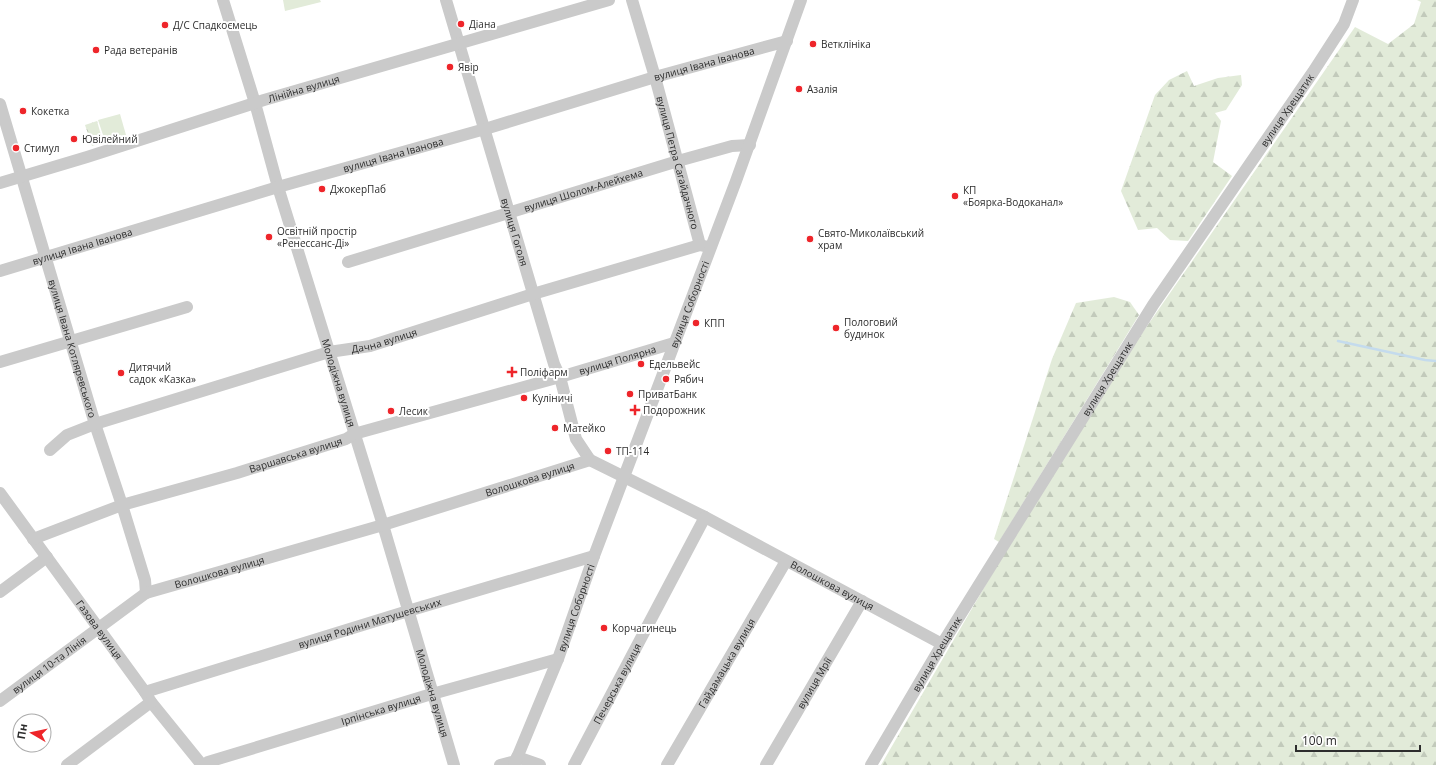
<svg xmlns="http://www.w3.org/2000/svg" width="1436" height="765" font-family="'Open Sans',sans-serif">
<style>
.green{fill:#e2ebd9}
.forest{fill:url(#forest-firs)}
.park{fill:url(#park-crowns)}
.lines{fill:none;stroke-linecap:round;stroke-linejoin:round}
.stream{stroke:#c4dbed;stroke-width:2.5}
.minor{stroke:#cacaca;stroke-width:12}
.poi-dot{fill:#ee252a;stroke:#fff;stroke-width:1.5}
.labels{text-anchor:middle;stroke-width:4;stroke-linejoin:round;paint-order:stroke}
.poi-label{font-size:10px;fill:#2d2d2d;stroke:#fff;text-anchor:start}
.street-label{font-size:10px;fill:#2d2d2d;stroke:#fff}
</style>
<defs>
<pattern id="forest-firs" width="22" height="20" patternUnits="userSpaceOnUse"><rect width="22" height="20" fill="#e2ebd9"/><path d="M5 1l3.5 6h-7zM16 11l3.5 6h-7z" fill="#c2cabb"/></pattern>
<pattern id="park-crowns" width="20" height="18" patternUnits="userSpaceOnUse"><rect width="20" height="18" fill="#e2ebd9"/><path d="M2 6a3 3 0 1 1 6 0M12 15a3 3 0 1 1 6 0" fill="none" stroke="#c2cabb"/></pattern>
</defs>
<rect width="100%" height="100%" fill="#fff"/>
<g class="green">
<path d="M283 0H320L321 2 285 11Z"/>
<path d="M120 114 126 135 105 141 98 120Z"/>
</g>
<g class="forest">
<path d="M1417 0H1436V765H881L1081 421 1355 27 1388 44 1414 24 1421 2Z"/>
<path d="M1187 71 1194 86 1218 78 1241 75 1242 85 1226 110 1215 113 1221 121 1213 162 1232 176 1188 241 1170 240 1157 228 1138 230 1121 191 1155 95 1169 80Z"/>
<path d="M1114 297 1130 302 1139 315 999 542 994 539 1052 359 1076 303Z"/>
</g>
<path class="park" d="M97 121 103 142 92 146 85 125Z"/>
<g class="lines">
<path class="stream" d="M1338 341 1425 360 1436 361"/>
<g class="minor">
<path id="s1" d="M223 0 255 103 278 187 383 525 454 765"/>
<path id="s2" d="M446 0 554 364 560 377 576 439 590 460"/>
<path id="s3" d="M632 0 655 77 700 245 708 247"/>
<path id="s4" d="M0 104 95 424 122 505 145 580 146 593"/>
<path id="s5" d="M0 183 87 157 264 100 609 0"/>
<path id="s6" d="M348 262 678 161 732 146 750 145"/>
<path id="s7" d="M0 271 278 187 485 129 655 77 787 41"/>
<path d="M0 362 187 307"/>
<path id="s8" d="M50 450 67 435 95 424 329 352 370 346 533 294 700 245"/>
<path id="s9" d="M0 493 145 692 151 702 202 765"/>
<path id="s10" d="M33 539 122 505 237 473 346 439 354 434 560 377 674 343"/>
<path d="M0 592 47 557"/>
<path id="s11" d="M145 692 408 611 594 556"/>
<path id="s12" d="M0 701 146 593 383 525 590 460 705 517 942 644"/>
<path d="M517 757 540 765"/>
<path d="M67 765 151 702"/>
<path id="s13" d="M205 765 208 762 425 696 558 659"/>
<path d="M500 765 516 761"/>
<path id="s14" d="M514 765 558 659 594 556 736 181 801 0"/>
<path id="s15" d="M574 765 705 517"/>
<path id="s16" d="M667 765 786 561"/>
<path id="s17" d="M766 765 862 601"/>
<path id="s18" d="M871 765 944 641 1153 305 1313 72 1344 24 1353 0"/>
</g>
</g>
<g class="poi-dot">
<circle cx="461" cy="24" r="4"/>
<circle cx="165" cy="25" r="4"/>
<circle cx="813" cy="44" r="4"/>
<circle cx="96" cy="50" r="4"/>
<circle cx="450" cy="67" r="4"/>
<circle cx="799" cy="89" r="4"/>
<circle cx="23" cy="111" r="4"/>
<circle cx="74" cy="139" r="4"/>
<circle cx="16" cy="148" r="4"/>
<circle cx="322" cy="189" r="4"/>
<circle cx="955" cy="196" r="4"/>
<circle cx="269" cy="237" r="4"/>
<circle cx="810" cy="239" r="4"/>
<circle cx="696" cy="323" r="4"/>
<circle cx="836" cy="328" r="4"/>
<circle cx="641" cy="364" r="4"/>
<path d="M510 366h4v4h4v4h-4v4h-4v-4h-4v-4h4z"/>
<circle cx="121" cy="373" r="4"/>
<circle cx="666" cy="379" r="4"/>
<circle cx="630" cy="394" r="4"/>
<circle cx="524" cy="398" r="4"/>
<path d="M633 404h4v4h4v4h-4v4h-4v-4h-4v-4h4z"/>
<circle cx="391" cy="411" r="4"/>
<circle cx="555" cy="428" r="4"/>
<circle cx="608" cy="451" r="4"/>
<circle cx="604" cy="628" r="4"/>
</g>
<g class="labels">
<g class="poi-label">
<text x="469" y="28">Діана</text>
<text x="173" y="29">Д/С Спадкоємець</text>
<text x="821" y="48">Ветклініка</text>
<text x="104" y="54">Рада ветеранів</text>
<text x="458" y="71">Явір</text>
<text x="807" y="93">Азалія</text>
<text x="31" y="115">Кокетка</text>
<text x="82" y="143">Ювілейний</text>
<text x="24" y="152">Стимул</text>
<text x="330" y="193">ДжокерПаб</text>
<text x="963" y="194">КП<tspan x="963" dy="12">«Боярка-Водоканал»</tspan></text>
<text x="277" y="235">Освітній простір<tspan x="277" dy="12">«Ренессанс-Ді»</tspan></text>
<text x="818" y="237">Свято-Миколаївський<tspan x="818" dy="12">храм</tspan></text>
<text x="844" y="326">Пологовий<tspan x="844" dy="12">будинок</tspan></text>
<text x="704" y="327">КПП</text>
<text x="649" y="368">Едельвейс</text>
<text x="129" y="371">Дитячий<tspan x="129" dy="12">садок «Казка»</tspan></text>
<text x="520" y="376">Поліфарм</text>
<text x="674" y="383">Рябич</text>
<text x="638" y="398">ПриватБанк</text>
<text x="532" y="402">Куліничі</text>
<text x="643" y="414">Подорожник</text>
<text x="399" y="415">Лесик</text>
<text x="563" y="432">Матейко</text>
<text x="616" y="455">ТП-114</text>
<text x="612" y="632">Корчагинець</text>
</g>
<g class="street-label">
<text dy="4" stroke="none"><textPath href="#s7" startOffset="734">вулиця Івана Іванова</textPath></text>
<text dy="4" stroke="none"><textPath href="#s5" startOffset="318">Лінійна вулиця</textPath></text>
<text dy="4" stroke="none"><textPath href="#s18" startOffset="776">вулиця Хрещатик</textPath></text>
<text dy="4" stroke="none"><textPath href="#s7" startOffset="410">вулиця Івана Іванова</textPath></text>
<text dy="4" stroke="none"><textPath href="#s3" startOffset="169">вулиця Петра Сагайдачного</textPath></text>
<text dy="4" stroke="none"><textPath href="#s6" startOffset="246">вулиця Шолом-Алейхема</textPath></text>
<text dy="4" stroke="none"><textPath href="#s2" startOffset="242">вулиця Гоголя</textPath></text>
<text dy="4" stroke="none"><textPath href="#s7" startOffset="86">вулиця Івана Іванова</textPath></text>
<text dy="4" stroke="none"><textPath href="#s14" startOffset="493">вулиця Соборності</textPath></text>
<text dy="4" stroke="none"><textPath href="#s8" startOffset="354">Дачна вулиця</textPath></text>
<text dy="4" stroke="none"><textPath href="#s4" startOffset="255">вулиця Івана Котляревського</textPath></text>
<text dy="4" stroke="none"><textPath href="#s10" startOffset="612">вулиця Полярна</textPath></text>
<text dy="4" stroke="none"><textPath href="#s18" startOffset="453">вулиця Хрещатик</textPath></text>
<text dy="4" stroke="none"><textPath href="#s1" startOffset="400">Молодіжна вулиця</textPath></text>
<text dy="4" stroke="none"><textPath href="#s10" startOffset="276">Варшавська вулиця</textPath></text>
<text dy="4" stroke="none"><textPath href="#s12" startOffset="582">Волошкова вулиця</textPath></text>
<text dy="4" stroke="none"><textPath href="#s12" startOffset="258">Волошкова вулиця</textPath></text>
<text dy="4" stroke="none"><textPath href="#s12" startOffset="918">Волошкова вулиця</textPath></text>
<text dy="4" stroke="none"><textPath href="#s14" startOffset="169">вулиця Соборності</textPath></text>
<text dy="4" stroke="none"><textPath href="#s11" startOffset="235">вулиця Родини Матушевських</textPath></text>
<text dy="4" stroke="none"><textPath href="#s9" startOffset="169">Газова вулиця</textPath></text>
<text dy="4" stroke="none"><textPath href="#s18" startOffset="129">вулиця Хрещатик</textPath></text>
<text dy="4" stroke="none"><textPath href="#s16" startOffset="118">Гайдамацька вулиця</textPath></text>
<text dy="4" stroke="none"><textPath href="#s12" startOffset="61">вулиця 10-та Лінія</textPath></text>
<text dy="4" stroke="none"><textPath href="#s15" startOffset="92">Печерська вулиця</textPath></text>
<text dy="4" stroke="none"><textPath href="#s17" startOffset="95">вулиця Мрії</textPath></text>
<text dy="4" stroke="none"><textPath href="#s1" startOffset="724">Молодіжна вулиця</textPath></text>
<text dy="4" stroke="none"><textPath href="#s13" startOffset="185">Ірпінська вулиця</textPath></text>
</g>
</g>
<g transform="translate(32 733) rotate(279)"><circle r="19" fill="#ffffff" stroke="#ababab"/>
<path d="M0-3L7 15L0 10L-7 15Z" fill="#ee252a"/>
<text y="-6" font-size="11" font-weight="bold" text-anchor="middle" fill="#2d2d2d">Пн</text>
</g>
<path d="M1296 745v6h124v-6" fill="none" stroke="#2d2d2d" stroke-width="2"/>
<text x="1302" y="745" font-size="12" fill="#2d2d2d" stroke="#ffffff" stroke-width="3" paint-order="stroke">100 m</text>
</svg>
